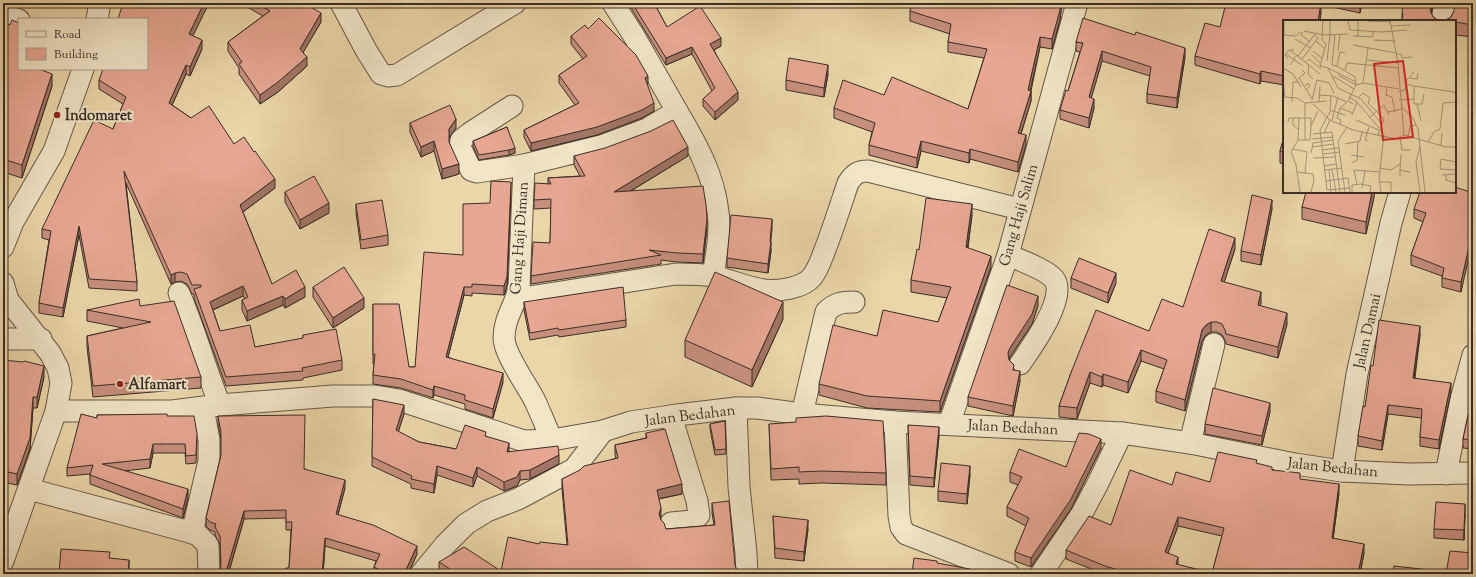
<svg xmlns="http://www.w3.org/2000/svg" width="1476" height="577" font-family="'Sorts Mill Goudy',serif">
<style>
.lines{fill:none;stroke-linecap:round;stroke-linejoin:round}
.street-casing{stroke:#665747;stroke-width:23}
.street{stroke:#f1e4c7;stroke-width:21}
.wall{fill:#c7907e;stroke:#3a2d26;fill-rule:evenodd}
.shaded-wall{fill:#a27566;stroke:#3a2d26}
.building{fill:#e7a792;stroke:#3a2d26;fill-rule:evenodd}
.poi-dot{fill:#8f2418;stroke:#f1e4c7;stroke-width:1.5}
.labels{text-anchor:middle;stroke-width:4;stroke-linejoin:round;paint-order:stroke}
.poi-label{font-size:15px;font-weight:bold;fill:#3a2d26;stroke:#f1e4c7;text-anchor:start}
.street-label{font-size:15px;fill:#3a2d26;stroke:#f1e4c7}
.inset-road{fill:none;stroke:#a49275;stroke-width:1}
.view{fill:#d62828;fill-opacity:0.15;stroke:#d62828;stroke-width:2}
.inset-edge{fill:none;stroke:#3a2d26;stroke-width:2}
</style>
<rect width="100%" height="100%" fill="#ead6a9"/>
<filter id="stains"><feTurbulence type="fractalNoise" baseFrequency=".005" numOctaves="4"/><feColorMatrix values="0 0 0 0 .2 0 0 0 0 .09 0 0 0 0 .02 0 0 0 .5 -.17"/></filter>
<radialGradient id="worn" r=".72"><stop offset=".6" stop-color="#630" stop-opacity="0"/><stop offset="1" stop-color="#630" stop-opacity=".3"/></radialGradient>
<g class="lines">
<defs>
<g id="street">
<path d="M341 3 366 50 381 74 388 76 397 75 515 3"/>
<path d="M3 14 19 20"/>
<path d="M97 19 100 3"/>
<path d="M1442 21 1445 3"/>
<path d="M512 106 470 133 461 140 460 147 471 170 477 172 524 165 601 146 647 129 677 111 634 36 613 3"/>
<path d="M677 111C696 143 714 175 718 212 721 233 716 256 713 276"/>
<path d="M524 165 519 288C515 306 504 318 504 338 504 354 527 385 535 401 541 414 546 427 552 440"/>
<path d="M3 247 13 222 54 151 83 69"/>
<path d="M1008 255C1020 260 1047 270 1054 279 1068 297 1031 348 1020 364"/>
<path d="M3 283 8 300 50 353 58 368 61 383 56 411 3 561"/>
<path d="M179 293C195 330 205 368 220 405"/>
<path d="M516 299 676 274C689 274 701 274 713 276 730 280 746 287 763 290 777 292 803 288 812 277 819 268 822 257 826 247 834 226 841 204 848 183 854 174 858 171 868 171L1020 209"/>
<path d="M3 339H41"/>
<path d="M736 408 739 487 746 553 747 574"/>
<path d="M56 411H172L220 405 333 396H375L399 400 524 441 552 440 603 431 631 422 677 415 736 408H757L802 414 895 422 1122 433 1190 443 1295 464 1342 471 1409 474 1473 473"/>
<path d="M802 414 826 312C835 303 842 302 854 302"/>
<path d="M895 422 899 516 901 527 906 534 1009 574"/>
<path d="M949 424 1008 255 1077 3"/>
<path d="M1190 443 1214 344"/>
<path d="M1342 471 1357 374 1391 223 1400 192"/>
<path d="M1446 474 1461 399 1473 355"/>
<path d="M29 489 197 534 208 545 209 574"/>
<path d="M671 523 693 521 699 515 697 501 671 416"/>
<path d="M192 533 209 461V440L203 408"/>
<path d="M421 574 445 545 466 524 487 511 518 499 574 469 603 431"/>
<path d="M1041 574 1081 515 1097 485 1122 433"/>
</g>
</defs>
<use href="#street" class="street-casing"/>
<use href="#street" class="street"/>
</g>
<g class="wall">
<path d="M58 3H82V7H74Z"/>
<path d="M123 3H209L192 36 202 49 190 76 186 74 172 105 191 118 234 144 275 188 243 212 272 284 305 297 285 308 283 305 247 321 242 310V300L245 299 243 296 213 310 220 331 255 347 303 339V335L342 360V370L303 378V380L226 386 194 298V294H192L187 284 181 281 175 282 171 284 126 183 137 282V291L89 288 79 235 63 317 39 313V303L49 240 42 238V229L113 129 123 104 99 89V80L147 69Z"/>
<path d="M240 3H304L321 22 303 52 307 66 278 92 260 104 239 74V68L228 51V42L263 16Z"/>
<path d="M628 3H654L667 27 721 46 714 50 738 100 715 120 703 106V99L712 91 692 54 666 65Z"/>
<path d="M912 3H1062L1060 20 1052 49 1040 47 1031 91V101L1021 134 1026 145 1018 172 970 159 969 163 921 151 917 168 869 155V145L872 132 834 118V108L884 95 968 109 984 58 948 52V42L950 34 910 21V11Z"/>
<path d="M1328 3H1362L1360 13 1328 6Z"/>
<path d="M1433 3 1431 14 1434 18 1440 21H1402V14Z"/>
<path d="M1473 3V37L1455 35V21H1441L1446 20 1451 17 1454 11Z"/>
<path d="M1321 12 1320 21H1284V85L1261 81 1260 84 1195 65V56L1220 27Z"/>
<path d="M3 22 19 69H44L43 71 52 86 22 178 3 172Z"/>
<path d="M588 29 648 84H647L654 111 642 118 597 135 531 151 524 137V130L575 105 559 83V75L583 59 571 44V36Z"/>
<path d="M1076 42 1185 57 1177 108 1147 103V94L1150 76 1102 61 1091 98 1094 108 1089 128 1060 119V110L1068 91 1080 52 1076 51Z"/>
<path d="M828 74 824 97 786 90V80Z"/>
<path d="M410 123 456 128 449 138V142L459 174 442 179 434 151 421 157 410 132Z"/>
<path d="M507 127 515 153 509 155 479 160 473 146V141Z"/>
<path d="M1284 137V164L1280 163V151Z"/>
<path d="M574 156H688L631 191 707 228 703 263 677 262 661 260V264L531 284V276L550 243 551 208 534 209V200L548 184V178L580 176 574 165Z"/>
<path d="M511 191 507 286 504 295 472 293V296L464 295 448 357 503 382 493 418 465 409V404L434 395 433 398 401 388 373 384V375L374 363 373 364V304L409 367H415L463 255 490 203Z"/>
<path d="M285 192 329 213 300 229 285 202Z"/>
<path d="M1473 193 1461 292 1442 287V276L1411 265V255L1423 222 1414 218V209Z"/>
<path d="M1374 197 1366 234 1302 219V207Z"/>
<path d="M356 204 388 235V245L361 249 356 213Z"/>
<path d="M1272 209 1261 265 1241 261V251Z"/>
<path d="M972 215 968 248 991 267 940 412 867 408 819 395V384L877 336 938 322 947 298 911 292V280L919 250Z"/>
<path d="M772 228 770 242 771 251 768 273 727 267V258Z"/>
<path d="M1235 249 1224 282 1261 303 1260 306 1287 324 1278 358 1226 344 1225 340 1222 335 1217 332H1211L1206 335 1202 341 1185 411 1156 402V391L1164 369 1141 361 1128 393 1103 385 1102 387 1090 383 1077 419 1059 417V406L1072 370 1149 331 1183 307Z"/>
<path d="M1071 278 1116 283 1108 303 1071 288Z"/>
<path d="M313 287 364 308 333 328 313 297Z"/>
<path d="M524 302 626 320V327L559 337 558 335 530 340 524 310Z"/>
<path d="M140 306 201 377V388L93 397 87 347V336L123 328 87 321V310Z"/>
<path d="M1038 306 1032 324 1010 357 1009 359 1020 381 1013 416 968 406V397Z"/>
<path d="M783 319 752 387 685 357V340Z"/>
<path d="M1420 335 1415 378 1451 392 1439 449 1420 446V437L1422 418 1388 414 1382 450 1358 446V436L1365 407 1373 366Z"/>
<path d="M3 360 44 377 37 408H33L30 449 17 485 3 482Z"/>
<path d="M1473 392V449L1463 448V439Z"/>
<path d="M373 399 404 414 398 432 419 442 456 449 486 436 509 452 559 464 530 479 520 480 517 486 504 491 477 476 473 487 437 475 434 493 411 488V484L372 466Z"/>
<path d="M1270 412 1262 445 1205 434V424Z"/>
<path d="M97 415 167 416 197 441 196 463 186 464 185 453H153L150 468 124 471 188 498 183 518 90 484V474L67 476V468L97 418Z"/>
<path d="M218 416 305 469 345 488 338 515 417 554 408 574H374V567L376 561 325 546 323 574H285L289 568 291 530H286V518L244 519 229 572 256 574 219 572 221 567 220 545 215 535V532L210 530 206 526V518L221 455V439L218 424Z"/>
<path d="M725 421 726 454 715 455 710 429V424Z"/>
<path d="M769 424 886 473V485L822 483 799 484V479L771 480Z"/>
<path d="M908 425 939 436 934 487 910 485Z"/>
<path d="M646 433 682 494 659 499 661 517 660 518 666 529 714 525 712 513V503L737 571 739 574H443L439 571V562L501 571 539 544 567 545 562 489V479L616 458 615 455V445L646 438Z"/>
<path d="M1101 448 1071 509 1031 567 1015 561V552L1026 526 1007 516V507L1018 485 1010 482V472L1066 467Z"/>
<path d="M1257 464 1339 493 1333 539 1364 553 1360 574H1104L1066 559V550L1111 525 1172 485 1210 482ZM1178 526 1222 536 1212 573 1178 565 1168 553Z"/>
<path d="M970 475 967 504 938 501V491Z"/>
<path d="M1465 514 1464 540 1434 538V529Z"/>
<path d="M773 516 808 529 804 561 775 558Z"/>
</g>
<g class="shaded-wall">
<path d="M204 3H209L189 44V34Z"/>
<path d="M1061 3H1062L1060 20 1052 49V39Z"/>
<path d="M1321 3V12L1320 21H1318Z"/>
<path d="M1360 3H1362L1360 13Z"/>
<path d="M1431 3H1433L1430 19V7Z"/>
<path d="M321 13V22L300 58V49Z"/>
<path d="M1040 37V47L1028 100V90Z"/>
<path d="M721 38V46L710 52V44Z"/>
<path d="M202 40V49L190 76V67Z"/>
<path d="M692 47V54L666 65V58Z"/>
<path d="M1185 48V57L1177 108V98Z"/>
<path d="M1102 51V61L1089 106V97Z"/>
<path d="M307 57V66L278 92 260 104V95Z"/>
<path d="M186 65V74L169 112V103Z"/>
<path d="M828 65V74L824 97V88Z"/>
<path d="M1261 71V81L1260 84V74Z"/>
<path d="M52 74V86L22 178V165Z"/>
<path d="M648 76V84L645 86V78Z"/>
<path d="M1031 91V101L1018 143V133Z"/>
<path d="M738 92V100L715 120V112Z"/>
<path d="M1094 99V108L1089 128V118Z"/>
<path d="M654 103V111L642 118 597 135 531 151V143Z"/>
<path d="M456 119V128L449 138V129Z"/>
<path d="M1026 135V145L1018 172V162Z"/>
<path d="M434 141V151L421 157V147Z"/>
<path d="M921 141V151L917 168V158Z"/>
<path d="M688 147V156L614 201V192Z"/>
<path d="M515 148V153L509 155V150Z"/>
<path d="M970 149V159L969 163V153Z"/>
<path d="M459 164V174L442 179V169Z"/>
<path d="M275 179V188L240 214V205Z"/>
<path d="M511 182 507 286 504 295V286Z"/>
<path d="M1372 192H1375L1366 234V222Z"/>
<path d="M1272 200V209L1261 265V255Z"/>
<path d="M329 203V213L300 229V220Z"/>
<path d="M972 204V215L966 258V247Z"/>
<path d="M707 219V228L703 263V254Z"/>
<path d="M772 219V228L770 251V242Z"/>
<path d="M79 226V235L63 317V308Z"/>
<path d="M1473 229V239L1461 292V282Z"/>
<path d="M1235 238V249L1221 292V281Z"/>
<path d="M771 242V251L768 273V264Z"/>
<path d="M991 256V267L940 412V401Z"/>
<path d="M175 273V282L171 284V275Z"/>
<path d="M1116 273V283L1108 303V293Z"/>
<path d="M243 286V296L210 311V302Z"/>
<path d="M305 287V297L285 308V299Z"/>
<path d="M464 287V295L446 365V357Z"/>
<path d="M1261 292V303L1258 316V305Z"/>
<path d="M283 296V305L247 321V311Z"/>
<path d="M1038 296V306L1032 324 1010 357 1008 363V353L1010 348Z"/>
<path d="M364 298V308L333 328V318Z"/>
<path d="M783 302V319L752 387V370Z"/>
<path d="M1287 313V324L1278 358V347Z"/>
<path d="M1211 322V332L1206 335 1202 341 1185 411V400L1202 330 1206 325Z"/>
<path d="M1420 326V335L1413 387V378Z"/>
<path d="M1141 350V361L1128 393V382Z"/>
<path d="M44 366V377L37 408V397Z"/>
<path d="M1020 371V381L1013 416V406Z"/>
<path d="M1090 372V383L1077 419V408Z"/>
<path d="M503 373V382L493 418V409Z"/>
<path d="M1103 374V385L1102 387V377Z"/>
<path d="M1451 383V392L1439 449V440Z"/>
<path d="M434 386V395L433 398V390Z"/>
<path d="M33 397V408L30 449 17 485V474Z"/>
<path d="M1270 403V412L1262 445V436Z"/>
<path d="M404 405V414L396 439V430Z"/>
<path d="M1388 405V414L1382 450V441Z"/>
<path d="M939 427V436L934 487V478Z"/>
<path d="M1101 439V448L1071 509 1031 567V558Z"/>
<path d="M509 443V451L507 461V452Z"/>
<path d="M153 444V453L150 468V459Z"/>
<path d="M559 455V464L530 479V470Z"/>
<path d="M437 466V475L434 493V484Z"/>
<path d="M970 466V475L967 504V494Z"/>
<path d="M477 467V476L473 487V478Z"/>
<path d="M520 471V480L517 486 504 491V482Z"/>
<path d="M345 480V488L336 522V514Z"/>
<path d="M682 484V494L657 499V490Z"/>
<path d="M1339 484V493L1332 547V538Z"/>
<path d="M188 489V498L183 518V509Z"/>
<path d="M1465 504V514L1464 540V530Z"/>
<path d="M661 508V517L659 524V514Z"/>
<path d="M244 511V519L228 574 226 572Z"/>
<path d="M1178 517V526L1165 561V552Z"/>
<path d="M808 520V529L804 561V552Z"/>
<path d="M325 538V546L323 574H322Z"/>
<path d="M1364 544V553L1360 574H1358Z"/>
<path d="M417 546V554L408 574H404Z"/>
<path d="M1178 557V565L1176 564Z"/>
<path d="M129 560V574H128Z"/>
</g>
<g class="building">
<path d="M123 3H204L189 34 202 40 190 67 186 65 169 103 191 118 209 106 234 144 244 137 254 152 255 151 275 179 240 205 272 284 296 270 305 287 285 299 283 296 247 311 242 300 248 297 243 286 210 302 220 331 250 325 255 347 303 338V335L336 329 342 360 302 368 303 371 226 377 194 289 201 287V285H192L187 274 181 272 175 273 171 275 124 171 137 282 89 279 79 226 63 308 39 303 51 231 42 229 94 120 113 129 126 97 99 80 103 69H147V19H118Z"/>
<path d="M256 3H304L321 13 300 49 307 57 278 82 260 95 239 64 242 62 228 42 270 11Z"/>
<path d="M632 3H654L667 27 700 6 721 38 710 44 738 92 715 112 703 99 715 88 692 47 666 58Z"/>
<path d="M912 3H1061L1060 10 1052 39 1040 37 1028 90 1031 91 1018 133 1026 135 1018 162 970 149 969 153 921 141 917 158 869 145 875 123 834 108 843 80 884 95 892 77 968 109 987 49 948 42 951 24 910 11Z"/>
<path d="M1226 3H1321L1318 21H1284V76L1261 71 1260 74 1195 56 1205 23 1220 27Z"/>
<path d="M1403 3H1431L1430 7 1431 13 1434 18 1440 21 1429 20V21H1402L1403 14H1402Z"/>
<path d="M1455 3H1473V25L1455 22V21H1441L1446 20 1451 17 1454 11Z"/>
<path d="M599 18 636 55 648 76 645 78 654 103 642 110 597 127 531 143 524 130 579 103 559 75 587 56 571 36 585 25 588 29Z"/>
<path d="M1083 18 1135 35 1136 32 1185 48 1177 98 1147 94 1151 67 1102 51 1089 97 1094 99 1089 118 1060 110 1066 90 1068 91 1083 43 1076 42Z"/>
<path d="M12 20 19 23V69H39L52 74 22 165 3 159V22L10 25Z"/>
<path d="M789 58 828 65 824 88 786 80Z"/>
<path d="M450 105 456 119 449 129V142L459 164 442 169 434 141 421 147 410 123Z"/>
<path d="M673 120 688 147 614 192 703 186 706 205 707 219 703 254 677 253 649 250 661 255 531 276 533 242 550 243 551 199 534 200 535 183 551 184 548 178 585 176 574 156 605 148 651 131Z"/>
<path d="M507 127 515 148 509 150 479 155 473 141Z"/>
<path d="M1284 137V152L1280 151Z"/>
<path d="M314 176 329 203 300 220 285 192Z"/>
<path d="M491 181 511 182 507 277 504 286 472 284V287H464L446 357 503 373 493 409 465 400V395L434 386 433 390 401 379 373 375 375 354 373 355V304H399L409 367H415L424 252 463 255V204L490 203Z"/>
<path d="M1455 187 1473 193V229L1461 282 1442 278 1444 268 1411 255 1426 213 1414 209 1420 192H1455Z"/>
<path d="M1306 192H1372L1366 222 1302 207Z"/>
<path d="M1252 195 1272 200 1261 255 1241 251Z"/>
<path d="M926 198 972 204 966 247 991 256 940 401 867 396 819 384 833 325 877 336 883 310 938 322 951 287 911 280 917 249 919 250Z"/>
<path d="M382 200 388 235 361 240 356 204Z"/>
<path d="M731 215 772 219 770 242H771L768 264 727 258Z"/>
<path d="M1209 229 1235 238 1221 281 1261 292 1258 305 1287 313 1278 347 1226 334 1225 330 1222 324 1217 322H1211L1206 325 1202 330 1185 400 1156 391 1167 360 1141 350 1128 382 1103 374 1102 377 1090 372 1077 408 1059 406 1072 370 1096 310 1149 331 1162 299 1183 307Z"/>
<path d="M1079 258 1116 273 1108 293 1071 278Z"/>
<path d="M344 267 364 298 333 318 313 287Z"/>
<path d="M715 272 783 302 752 370 685 340Z"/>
<path d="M1007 285 1038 296 1032 314 1010 348 1008 353 1009 360 1014 365 1013 370 1020 371 1013 406 968 397Z"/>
<path d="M623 287 626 320 559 330 558 328 530 333 524 302Z"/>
<path d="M139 299 140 306 174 301 201 377 93 386 87 336 151 322 87 310Z"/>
<path d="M1379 320 1420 326 1413 378 1451 383 1439 440 1420 437 1422 409 1388 405 1382 441 1358 436 1363 406 1365 407 1371 365 1373 366Z"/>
<path d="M3 360 23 362 24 361 44 366 37 397H33L30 438 17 474 3 471Z"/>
<path d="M1213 388 1270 403 1262 436 1205 424Z"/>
<path d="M1473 392V440L1463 439Z"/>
<path d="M373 399 404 405 396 430 419 442 456 449 465 425 486 432 485 436 509 443 507 452 558 446 559 455 530 470 520 471 517 477 504 482 477 467 473 478 437 466 434 484 411 479 412 476 372 457Z"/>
<path d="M81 414 97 418V415L167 414V416H194L197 433 196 455 186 456 185 444H153L150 459 102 464 188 489 183 509 90 475 93 465 67 468Z"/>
<path d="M305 415 304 469 345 480 336 514 373 525 417 546 404 574H388L374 567 380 554 325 538 322 574H285L286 568H289L292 522H286V510L244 511 226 572 241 571 256 574H217L219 572 221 566 220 536 215 527 216 524 210 522 206 518 221 455V432L218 416Z"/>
<path d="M826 416 883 421 886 473 822 471 799 472V467L771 469 769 424 796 422V418Z"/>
<path d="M725 421 726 449 715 450 710 424Z"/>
<path d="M908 425 939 427 934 478 910 476Z"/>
<path d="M665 429 682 484 657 490 661 508 659 514 661 520 664 523 666 529 715 525 712 503 729 501 735 565 737 571 739 574H458L439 562 464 547 501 571 508 537 539 544 540 542 568 545 562 479 580 470 584 466 618 458 615 445 647 438 646 433Z"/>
<path d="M1079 433 1089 434 1101 439 1071 499 1031 558 1015 552 1029 518 1007 507 1022 477 1010 472 1019 449 1066 467Z"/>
<path d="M1218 452 1257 460 1256 463 1272 467V470L1300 473V479L1339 484 1332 538 1364 544 1358 574H1131L1105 566 1066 550 1089 516 1111 525 1130 470 1172 485 1176 472 1210 482ZM1178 517 1224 528 1212 573 1176 564 1178 557 1165 552Z"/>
<path d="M941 463 970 466 967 494 938 491Z"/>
<path d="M1436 502 1465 504 1464 530 1434 529Z"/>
<path d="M773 516 808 520 804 552 775 548Z"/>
<path d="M61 549 110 552 109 558 129 560 128 574H59Z"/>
<path d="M1450 551 1473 553V574H1393L1394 566 1430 570 1446 574Z"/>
<path d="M914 558 937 561V563L970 569 969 574H826L827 570 912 573Z"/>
</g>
<g class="poi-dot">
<circle cx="57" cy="115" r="4"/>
<circle cx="120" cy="384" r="4"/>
</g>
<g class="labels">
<g class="poi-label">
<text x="65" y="120">Indomaret</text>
<text x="128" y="389">Alfamart</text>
</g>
<g class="street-label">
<text transform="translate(1018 215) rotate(-74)" y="5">Gang Haji Salim</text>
<text transform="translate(519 238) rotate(-86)" y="5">Gang Haji Diman</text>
<text transform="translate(1367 331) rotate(-77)" y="5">Jalan Damai</text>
<text transform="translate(690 415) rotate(-7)" y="5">Jalan Bedahan</text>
<text transform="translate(1013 427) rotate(3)" y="5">Jalan Bedahan</text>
<text transform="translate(1333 467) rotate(6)" y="5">Jalan Bedahan</text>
</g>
</g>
<g transform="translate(1283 20)">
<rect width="173" height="173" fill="#ead6a9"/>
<path class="inset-road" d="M40 1 39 20 43 24 37 46 45 48 55 68 78 79 98 103M47 1V15M65 1 67 10 99 12 124 10M85 1 107 2M107 1 115 43 121 115M108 6 128 5M21 11 41 15 65 14M19 12 18 15 26 21M0 15 13 16 17 12M1 15V1M52 15 49 45 54 46M70 16 90 17V12M75 16V1M12 19 28 28M91 20 112 21M33 21 42 29M70 25 113 33M7 30 37 54M30 31 40 39M55 31 57 14M62 33 57 32 54 46 72 57 73 65 65 81 70 84M3 34 20 46M28 34 37 43M114 34H118L119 38 129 37M15 36 32 14M5 39 2 35 6 30H11M19 39 35 18 31 14M83 40 115 43M44 41 47 15M23 42 26 39 38 49M7 45 14 35M26 45 25 54 30 59M0 48 10 54 18 67M45 48 73 62M19 50 22 53 16 58 29 79M62 50 64 43 116 48M55 55 73 65 80 63M50 56 71 69M127 58 134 59 135 53M0 59 2 77M80 63 116 69M80 63 85 28M123 64 131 66V84H139L141 74M22 66 25 63 27 66 24 69M131 66 171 72V74M104 67 103 75 109 77 112 92M116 72 122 70 124 60 131 52M36 75 50 76 64 82 57 88 54 98 58 100 57 104M48 76 47 90 62 95M0 77 14 78 22 83 44 81M66 77 74 82 96 108M76 77 80 73 87 78 85 83M29 80 34 60 46 63 51 73M116 80 131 79M9 82 10 62H15M36 82 37 66M85 83 101 99 95 115M30 84 47 100 70 110 113 119 121 115 163 127H173M134 84 138 101M119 87 130 98 135 109 142 172M57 88 70 93M48 90 37 110 44 170 67 168M105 92 119 89M69 95 74 82M87 97 101 85 106 95M10 98V105L15 109M49 100 55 77M73 100 96 110M5 102 6 98H28V106M41 113 47 100M30 114 49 112 57 172M125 116 127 106 133 105M117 117 119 130H128M29 119 50 117M15 120 16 98M22 120V83M85 121 82 120 86 107M145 122 151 112 157 109 160 83 173 82M62 124 77 121 79 112M158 125 159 113M137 126 133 142 137 172M29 127 51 124M10 129 24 132 22 153M39 130 56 128M28 133 30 123 50 120M40 134 57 132M68 135 81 137M30 138 52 137M173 142 158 139 157 149 173 150M69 143 74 140 75 121M41 146 53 144M97 148 108 150 117 144M49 149 53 172M42 150 59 148M46 150 48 172M117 150 118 134M14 152 30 154 31 161 28 172M159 155 173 154M163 155V160L173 163M117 156V150L127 152M43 161 65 158 67 172M96 162H108V172M74 164 71 150 97 152M79 168 82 151M17 172 13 145 8 132 15 120H27L28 106 35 91M62 172 55 121 64 107M69 172V165L78 164 88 166 87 172M98 172 96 159 101 115"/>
<path class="view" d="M120 41 130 117 100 120 91 44Z"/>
<rect width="173" height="173" class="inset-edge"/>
</g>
<rect width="1476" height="577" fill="none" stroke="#ead6a9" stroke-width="16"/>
<rect x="4" y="4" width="1468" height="569" fill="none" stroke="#3a2d26" stroke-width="2"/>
<rect x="8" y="8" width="1460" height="561" fill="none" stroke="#3a2d26"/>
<rect x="18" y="18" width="130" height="52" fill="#f1e4c7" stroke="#a89b87"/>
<rect x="26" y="31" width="20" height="6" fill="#f1e4c7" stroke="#a89b87"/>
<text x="54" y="38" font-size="12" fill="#3a2d26">Road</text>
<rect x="26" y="48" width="20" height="12" fill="#e7a792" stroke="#a89b87"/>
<text x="54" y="58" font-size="12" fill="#3a2d26">Building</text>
<rect width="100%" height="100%" filter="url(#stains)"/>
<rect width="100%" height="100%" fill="url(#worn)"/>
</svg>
